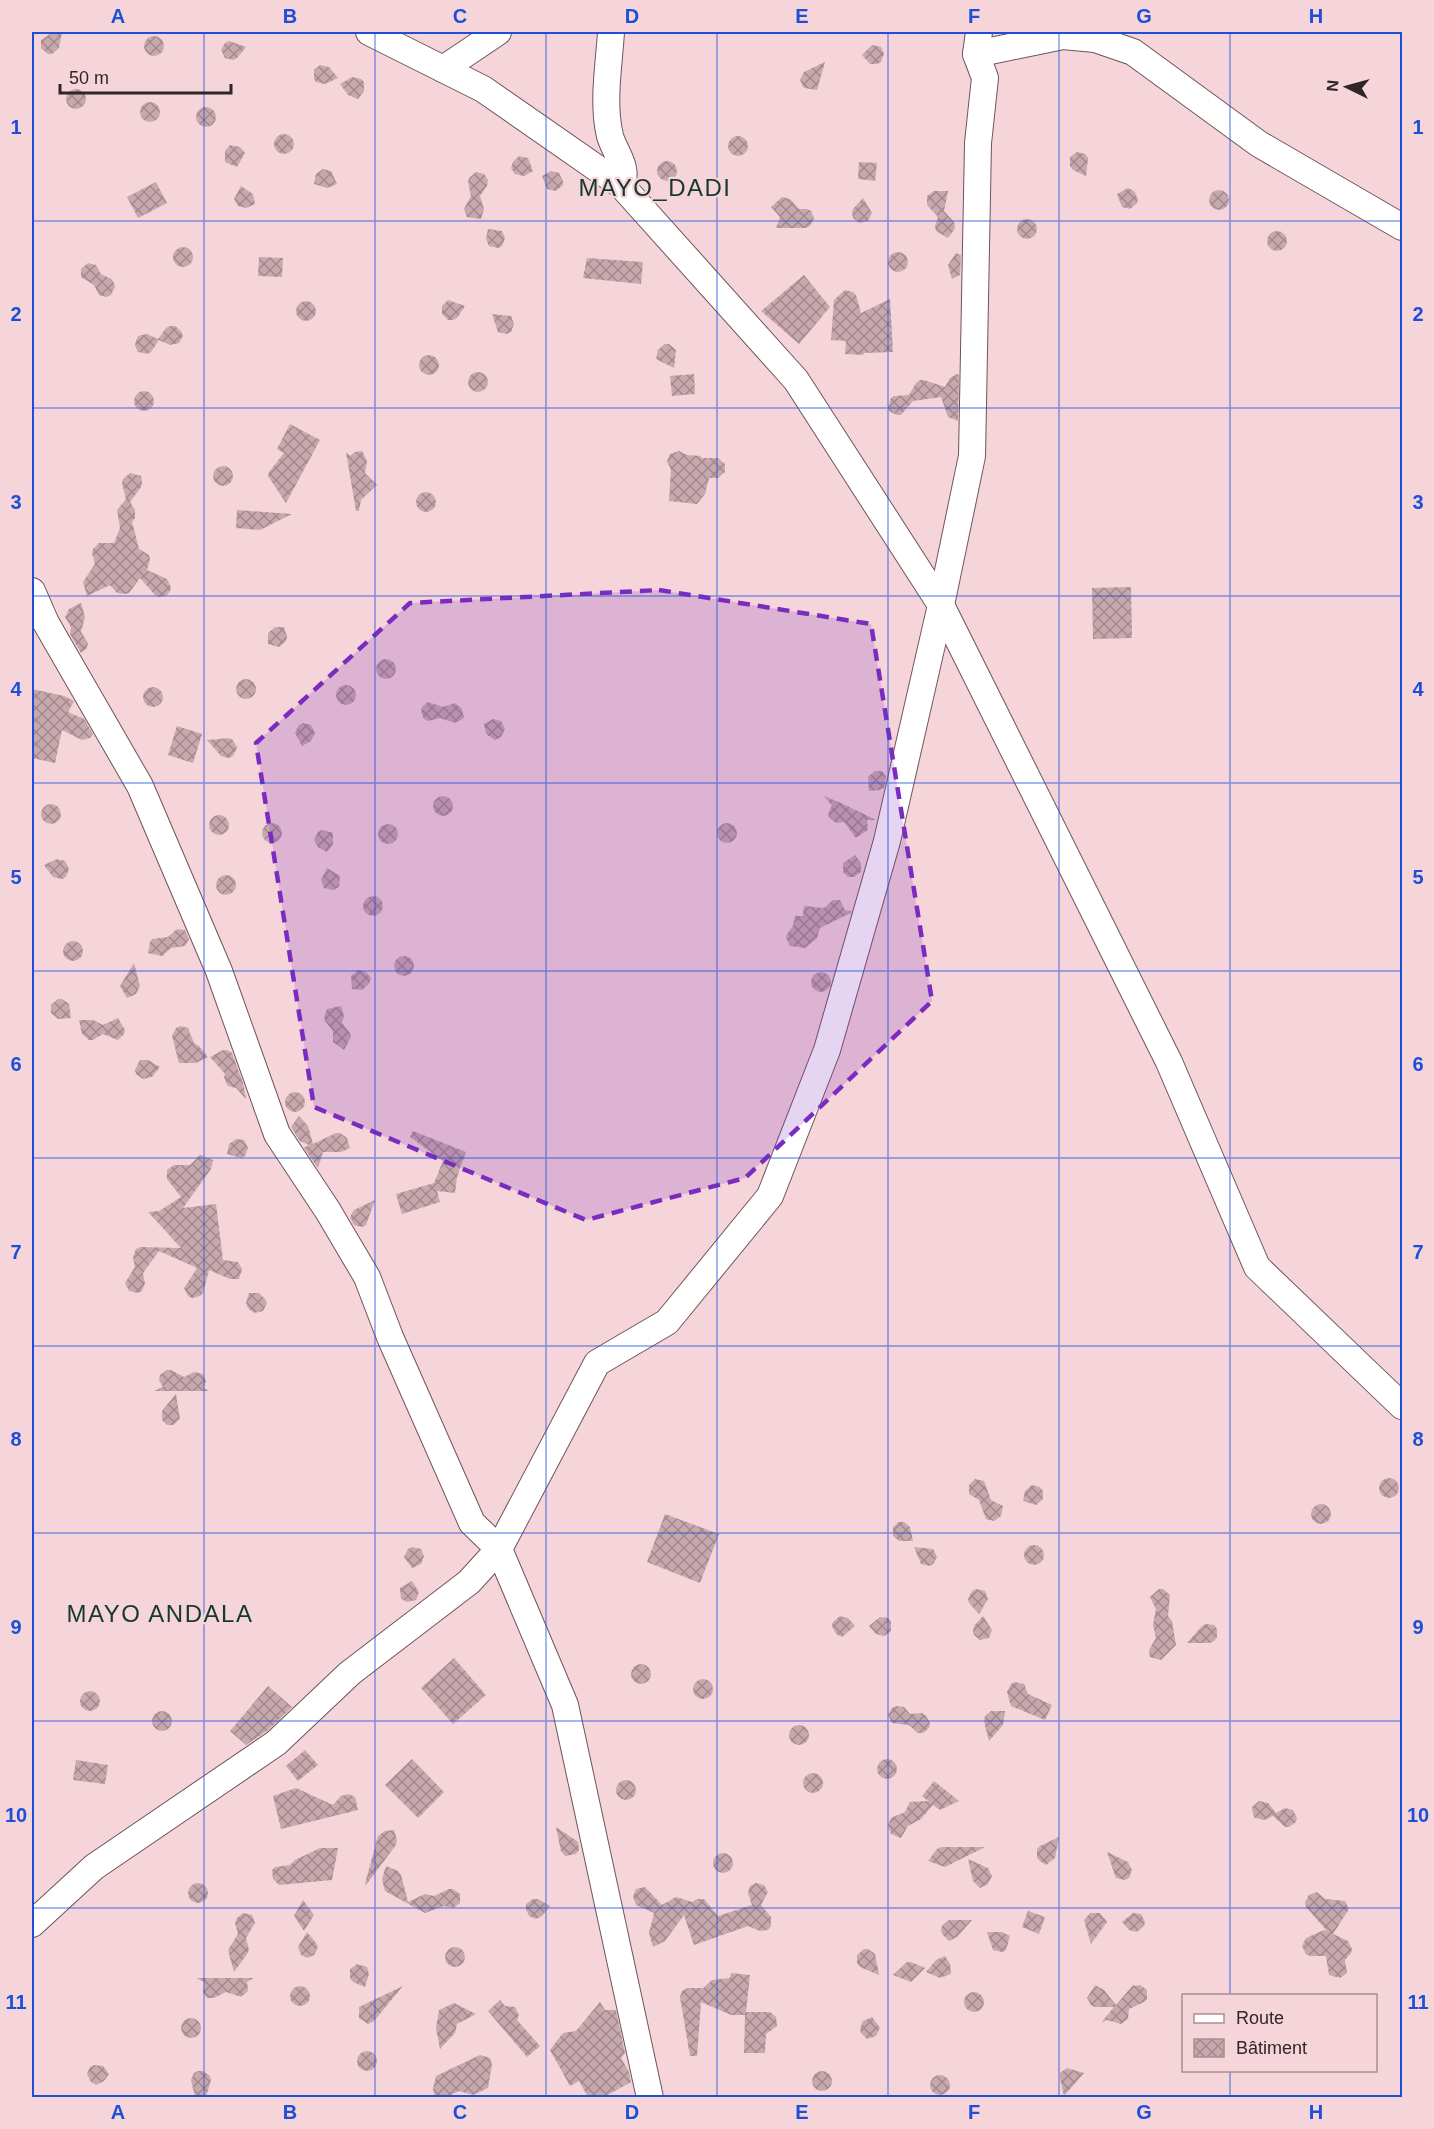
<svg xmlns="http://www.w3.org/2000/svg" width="1434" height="2129" font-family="Arial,sans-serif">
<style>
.building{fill:url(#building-cross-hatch)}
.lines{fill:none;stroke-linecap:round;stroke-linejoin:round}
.minor-casing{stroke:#6e5458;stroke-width:28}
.minor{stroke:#fff;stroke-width:26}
.marked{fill:#7b2cbf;fill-opacity:0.2;stroke:#7b2cbf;stroke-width:4.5;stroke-dasharray:12 8;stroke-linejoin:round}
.grid{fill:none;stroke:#1d4ed8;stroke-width:1.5;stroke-opacity:0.55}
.labels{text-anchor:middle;stroke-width:4.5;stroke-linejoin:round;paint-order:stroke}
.quarter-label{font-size:24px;letter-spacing:1.5px;fill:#173730;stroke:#f5d5da}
.neatline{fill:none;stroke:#1d4ed8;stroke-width:2}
.grid-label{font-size:20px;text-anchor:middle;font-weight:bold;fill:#1d4ed8}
</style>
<defs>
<pattern id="building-cross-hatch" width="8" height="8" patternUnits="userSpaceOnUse" patternTransform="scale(1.5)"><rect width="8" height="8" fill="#c7a8ad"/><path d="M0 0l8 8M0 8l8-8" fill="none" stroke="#a2898d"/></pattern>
</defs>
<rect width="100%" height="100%" fill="#f5d5da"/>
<g class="building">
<path d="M53 32H62L59 48 52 54H48L41 48V40Z"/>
<circle cx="154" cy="46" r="10"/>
<path d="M229 41 246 47 237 58 233 60 225 58 221 50 225 43Z"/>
<path d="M872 45 881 47 884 54 881 62 877 64H870L862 55Z"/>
<path d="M825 62 817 90 804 88 800 80 804 72Z"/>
<path d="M320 65 329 67 338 78 325 84 316 82 314 79V70Z"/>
<path d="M352 77 361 79 364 82V91L358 99 348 95 340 84Z"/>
<circle cx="76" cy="99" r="10"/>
<circle cx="150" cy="112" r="10"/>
<circle cx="206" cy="117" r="10"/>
<circle cx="284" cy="144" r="10"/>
<circle cx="738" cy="146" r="10"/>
<path d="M230 145 240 147 245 153 237 167 225 162V151Z"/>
<path d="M1077 152 1085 154 1088 158 1086 176 1073 170 1070 166V157Z"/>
<path d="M519 156 528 158 533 171 524 176 515 174 511 168 513 162Z"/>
<circle cx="667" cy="171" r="10"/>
<path d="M859 162 877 163 875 181 858 179Z"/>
<path d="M323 169 331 171 337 184 327 188 314 184 316 174Z"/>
<path d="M551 171 559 173 563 181V185L556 191 547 189 542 176Z"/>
<path d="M476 172 484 174 488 180 487 186 480 196 484 209 481 219 467 217 464 209 471 196 468 182 469 178Z"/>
<path d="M156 182 167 203 138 218 127 197Z"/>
<path d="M241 186 253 194 255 204 246 208 238 206 234 199Z"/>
<path d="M1128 188 1134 191 1138 199 1137 203 1130 209 1122 207 1117 194Z"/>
<circle cx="1219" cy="200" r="10"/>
<path d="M934 191H948L944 211 954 222 955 226 954 230 948 238 936 231 935 226 938 217 927 205V196Z"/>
<path d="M782 197 790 199 799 209H807L811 211 814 218 810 226 806 228H776L780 217 771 207Z"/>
<path d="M863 198 872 213 868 221 860 223 853 218 852 213 853 209Z"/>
<circle cx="1027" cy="229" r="10"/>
<path d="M488 229 502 231 505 238 502 246 498 248 489 246 486 239Z"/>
<circle cx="1277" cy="241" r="10"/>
<circle cx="183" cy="257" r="10"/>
<circle cx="898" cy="262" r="10"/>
<path d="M956 253 961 255 960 275 952 279 948 265Z"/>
<path d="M259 257 283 258 282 277 258 276Z"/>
<path d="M587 258 643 262 641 284 583 278Z"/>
<path d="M88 263 96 265 101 274 111 279 114 283 115 287 111 295 107 297 99 295 94 285 81 277V269Z"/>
<path d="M804 275 830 307 799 344 761 311Z"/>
<path d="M845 290 853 292 856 295 861 313 890 299 893 352 864 353 863 355 845 354 846 341 831 340 834 300Z"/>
<path d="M448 300 465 306 457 318 453 320H448L442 314V306Z"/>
<circle cx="306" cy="311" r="10"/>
<path d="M492 314 511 316 514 324 511 332 507 334 498 332Z"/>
<path d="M170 326H175L181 331 183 336 179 343 170 345 159 340 151 352 147 354 138 352 136 348 135 344 138 336 147 334 158 339 166 328Z"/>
<path d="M665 344H669L676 350 674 368 656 359 658 350Z"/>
<circle cx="429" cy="365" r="10"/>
<circle cx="478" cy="382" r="10"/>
<path d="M694 374 695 394 672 396 670 376Z"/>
<path d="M957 374 959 375 958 421 948 417 941 397 913 401 901 415H897L889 411 888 407 891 398 894 396 909 395 916 383 920 380H924L945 387 950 378Z"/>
<circle cx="144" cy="401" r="10"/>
<path d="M290 424 320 440 286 503 268 476 269 472 284 453 277 449Z"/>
<path d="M362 451 367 461 365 473 377 485 361 500 359 511H356L346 452 350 456 355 452Z"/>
<path d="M679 451 687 455 701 456V458H718L725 464V472L718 478H709L705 494 697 504 669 501 671 470 667 461 670 454Z"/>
<circle cx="223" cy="476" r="10"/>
<path d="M130 473 141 476 142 483 141 487 130 502 135 510V518L132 522 139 549 149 555 150 560 147 570 167 579 171 587 170 591 167 595 159 597 155 595 140 578 129 593 125 594 117 593 110 585 87 596 83 582 95 564 92 553 93 549 99 543H114L120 528 117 510 126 499 122 483 123 479Z"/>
<circle cx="426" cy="502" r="10"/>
<path d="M237 510 292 514 260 530 236 528Z"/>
<path d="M1131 587 1132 638 1093 639 1092 588Z"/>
<path d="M81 603 85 617 81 632 88 643 87 648 81 653 70 634 71 627 65 617 69 609Z"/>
<path d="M275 627H284L287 637 286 641 279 647 268 644V633Z"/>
<circle cx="386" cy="669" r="10"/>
<circle cx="246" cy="689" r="10"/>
<circle cx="346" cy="695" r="10"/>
<circle cx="153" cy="697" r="10"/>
<path d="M32 689 64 696 74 701 68 712 84 719 93 734 90 738 82 740 62 730 55 763 32 758Z"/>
<path d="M428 702 443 707 455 703 462 709 464 718 455 723 440 718 428 721 424 719 421 712 422 707Z"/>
<path d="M493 719 501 721 505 729 501 737 495 740 486 734 484 724Z"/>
<path d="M303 723 311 725 315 733 311 741 302 746 295 733 299 725Z"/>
<path d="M177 726 202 734 193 763 168 755Z"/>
<path d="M229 738 233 740 237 748 233 756 229 758 221 756 207 740Z"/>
<path d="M875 771H882L886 776 884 788 879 790 869 791 868 777Z"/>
<path d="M824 796 841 803 876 820H867L868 830 856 838 844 822 836 823 829 817 828 813 832 806Z"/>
<circle cx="443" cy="806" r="10"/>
<circle cx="51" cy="814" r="10"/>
<circle cx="219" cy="825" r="10"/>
<circle cx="272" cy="833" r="10"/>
<circle cx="727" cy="833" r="10"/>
<circle cx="388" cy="834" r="10"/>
<path d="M322 830 333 833V844L327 852 318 847 314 840 318 832Z"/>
<path d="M855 855 861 863V872L854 877H848L843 872V863Z"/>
<path d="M57 859 65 861 69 869 66 877 62 879 53 877 44 865Z"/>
<path d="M327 868 340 876 339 887 333 890 324 888 321 880Z"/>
<circle cx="226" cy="885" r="10"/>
<circle cx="373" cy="906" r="10"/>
<path d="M833 900H840L845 910 851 911V913L820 928 817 938 805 948 790 946 786 938 787 934 793 926 795 916H803L804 906 824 908Z"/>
<path d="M177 929 185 930 189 939 185 946 171 948 162 956 148 953 150 942 153 939 168 937Z"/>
<circle cx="73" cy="951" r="10"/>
<circle cx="404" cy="966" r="10"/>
<path d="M134 963 140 986 136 994 127 998 120 986Z"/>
<path d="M358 970 366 972 371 978 369 984 362 990 352 989 351 976Z"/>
<circle cx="821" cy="982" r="10"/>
<path d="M58 999H62L69 1004 71 1018 58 1019 51 1013V1005Z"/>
<path d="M341 1006 344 1016 342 1023 350 1033 351 1037 344 1050 333 1042V1031L325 1021 324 1017 327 1009Z"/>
<path d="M118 1018 125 1030 124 1034 118 1040 103 1034 93 1040H89L82 1034 79 1020H93L103 1025Z"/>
<path d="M180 1026 188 1028 194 1043 199 1046 208 1057 196 1063H179L172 1036 176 1028Z"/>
<path d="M223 1050H227L232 1053 243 1083 246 1099 236 1088 228 1086 224 1078 225 1074 210 1057Z"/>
<path d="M140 1060H148L160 1067 152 1077 143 1079 136 1074 135 1070Z"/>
<circle cx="295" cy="1102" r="10"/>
<path d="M299 1116 308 1126 313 1144 336 1133H340L347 1138 350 1148 341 1152H323L318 1168 304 1148 309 1145 300 1141 291 1127Z"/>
<path d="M413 1131 466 1152 457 1177 455 1193 437 1191 440 1202 402 1214 396 1194 434 1183 443 1161 410 1137Z"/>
<path d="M236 1139 244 1140 248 1148 245 1156 241 1158 227 1154 229 1144Z"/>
<path d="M200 1155 213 1160 211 1169 183 1208 216 1204 223 1260 238 1262 242 1269 239 1279H230L209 1270 203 1293 200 1296 192 1298 188 1296 184 1288 197 1268 159 1251 143 1273 145 1283 142 1291 138 1293 129 1291 125 1283 135 1267 133 1257 136 1249 140 1247 181 1248 148 1212 159 1211 181 1197 167 1179V1170L174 1165H190Z"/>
<path d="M375 1200 366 1225 362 1227 354 1225 350 1217 354 1210Z"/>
<path d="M249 1293H259L265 1299 267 1303 263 1311 254 1313 248 1308 246 1303Z"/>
<path d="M167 1370H171L184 1377 194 1372 203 1374 206 1381 204 1388 209 1391H154L163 1387 159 1380 160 1375Z"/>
<path d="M176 1394 180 1419 173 1425H167L162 1420V1411Z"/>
<circle cx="1389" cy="1488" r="10"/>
<path d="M975 1479 984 1481 991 1500 1003 1506 1001 1516 994 1521 986 1519 979 1500 969 1494V1485Z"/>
<path d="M1032 1485 1040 1487 1043 1491V1499L1036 1505 1023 1501 1025 1491Z"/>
<circle cx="1321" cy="1514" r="10"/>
<path d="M665 1514 719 1534 700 1583 647 1562Z"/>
<path d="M899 1522H904L910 1527 913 1541H899L893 1536V1527Z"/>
<circle cx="1034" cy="1555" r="10"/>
<path d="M412 1547 421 1549 424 1556 421 1564 412 1568 404 1557 408 1549Z"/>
<path d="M914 1547 933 1549 937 1557 933 1564 929 1566 921 1564Z"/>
<path d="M412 1581 419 1592 416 1600 407 1602 401 1599 400 1588Z"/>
<path d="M976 1589 985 1591 988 1599 979 1614 969 1603 968 1599 972 1591Z"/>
<path d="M1159 1589H1163L1170 1595 1168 1616 1172 1621 1176 1645 1161 1660 1150 1657 1149 1650 1156 1638 1153 1625 1156 1609 1150 1597Z"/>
<path d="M840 1616 848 1618 855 1626 842 1637 836 1634 832 1626 833 1622Z"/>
<path d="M983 1616 992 1630 989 1638 980 1640 974 1635 973 1631 974 1626Z"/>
<path d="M880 1617 888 1618 891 1622V1631L884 1636 876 1634 869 1626Z"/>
<path d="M1206 1624 1214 1625 1217 1629V1637L1214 1641 1210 1643H1187L1202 1626Z"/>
<path d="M454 1658 486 1695 453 1724 421 1688Z"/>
<circle cx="641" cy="1674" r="10"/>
<circle cx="703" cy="1689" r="10"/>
<path d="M1015 1682 1024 1684 1028 1694 1052 1705 1045 1720 1011 1706 1007 1692 1011 1684Z"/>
<path d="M268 1686 292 1707 267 1731 246 1745 230 1731Z"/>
<circle cx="90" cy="1701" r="10"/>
<path d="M896 1706 904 1707 910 1714 922 1713 926 1716 930 1723 929 1728 923 1733H918L909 1725 892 1723 888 1715 892 1708Z"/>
<path d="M991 1711H1005L1003 1725 989 1741 984 1721 985 1716Z"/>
<circle cx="162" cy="1721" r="10"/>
<circle cx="799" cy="1735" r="10"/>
<path d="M305 1750 318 1765 298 1781 286 1766Z"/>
<path d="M412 1759 444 1792 418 1818 385 1785Z"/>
<circle cx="887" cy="1769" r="10"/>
<path d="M76 1760 108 1765 105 1784 73 1780Z"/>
<circle cx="813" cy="1783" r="10"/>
<circle cx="626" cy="1790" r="10"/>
<path d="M934 1781 959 1801 940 1810 933 1805 921 1819 908 1826 901 1838 891 1834 888 1826 891 1818 905 1812 910 1802 928 1801 922 1796Z"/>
<path d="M296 1788 333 1805 341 1796 349 1794 355 1797 358 1810 281 1829 273 1796Z"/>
<path d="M1259 1801 1268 1803 1276 1813 1285 1808 1293 1810 1297 1818 1296 1822 1289 1827H1285L1273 1816 1264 1820 1255 1818 1253 1815 1252 1807Z"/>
<path d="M556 1827 578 1842 579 1850 576 1854 565 1856 561 1851Z"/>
<path d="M394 1830 397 1840 396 1845 366 1885 365 1884 378 1836 385 1831Z"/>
<path d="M1059 1837 1055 1858 1046 1865 1040 1861 1037 1858V1849L1040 1846Z"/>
<path d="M941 1847H985L945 1867 928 1861 937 1849Z"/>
<path d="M320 1848H338L332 1880 279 1885 273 1879 272 1870 275 1867 290 1865 295 1860Z"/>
<path d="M1107 1852 1128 1862 1132 1870 1129 1878 1125 1880 1116 1878Z"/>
<circle cx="723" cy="1863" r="10"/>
<path d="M968 1859 988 1868 992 1876 988 1884 980 1888 973 1881Z"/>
<path d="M386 1866 398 1871 401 1875 408 1902 425 1894 434 1896 449 1889H453L460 1894V1903L453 1908 444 1906 425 1913 385 1891 382 1879Z"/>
<path d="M756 1883 764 1885 768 1892 761 1905 771 1917V1926L768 1930 760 1931 748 1926 694 1945 684 1915 665 1941 653 1947 649 1933 654 1913 636 1905 633 1897 636 1889 645 1887 662 1905 676 1897 692 1902 697 1899H704L718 1916 752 1905 748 1893 750 1886Z"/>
<circle cx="198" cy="1893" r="10"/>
<path d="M1317 1892 1325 1899 1345 1901 1349 1909 1333 1934 1348 1941 1352 1949 1351 1953 1345 1960 1347 1973 1340 1978 1329 1975 1326 1956H1310L1306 1954 1302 1946 1306 1938 1324 1930 1327 1931 1306 1907 1305 1902 1309 1895Z"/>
<path d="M533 1899H538L550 1906 542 1916 536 1919 529 1916 526 1909V1904Z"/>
<path d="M303 1900 314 1915 304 1931 294 1916Z"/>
<path d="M1028 1911 1045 1917 1039 1934 1022 1927Z"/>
<path d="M243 1913 252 1915 255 1923 246 1938 249 1950 247 1954 234 1972 228 1950 238 1934 235 1923 237 1918Z"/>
<path d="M1090 1913H1100L1107 1922 1091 1944 1084 1920Z"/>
<path d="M1133 1913 1141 1914 1145 1922 1144 1926 1137 1932 1129 1930 1122 1922Z"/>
<path d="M949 1920H972L957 1937 949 1941 942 1934 941 1930 942 1926Z"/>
<path d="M307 1932 316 1943 318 1947 314 1955 307 1958 301 1955 298 1947Z"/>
<path d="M987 1932H1002L1010 1936 1006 1950 1002 1952 993 1950Z"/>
<circle cx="455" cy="1957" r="10"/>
<path d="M864 1949H868L875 1954 879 1975 860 1967 857 1963V1955Z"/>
<path d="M945 1956 950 1964 951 1974 940 1978 926 1972 936 1960Z"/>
<path d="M907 1962H911L925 1968 911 1982 893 1975Z"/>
<path d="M357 1964 367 1967 369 1974 365 1987 353 1982 350 1978V1969Z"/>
<path d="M731 1973 750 1975 746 2012H770L776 2017 777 2026 766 2034 765 2053H744L745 2015H731L701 2002 697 2056H690L680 1997 682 1991 688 1988H702V1989L712 1980 730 1978Z"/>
<path d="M196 1978H254L247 1982 248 1991 241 1997 226 1992 214 1998H207L203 1992 204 1982Z"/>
<path d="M1134 1984 1133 1986 1140 1985 1147 1990V1999L1144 2002 1129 2009 1128 2019 1121 2024 1107 2020 1101 2023 1114 2007H1095L1091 2005 1087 1998 1095 1985 1104 1990 1116 2005Z"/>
<path d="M403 1986 374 2021 368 2024 359 2018V2007Z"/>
<circle cx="300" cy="1996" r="10"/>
<circle cx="974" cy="2002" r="10"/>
<path d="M500 2000 505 2006 515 2007 519 2015 517 2020 540 2046 527 2057 488 2011Z"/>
<path d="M600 2002 605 2010H616L625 2053 621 2058 629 2072 631 2082 604 2097H588L579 2081 570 2086 550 2050 563 2033 576 2031Z"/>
<path d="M454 2003 476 2014 457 2024 455 2033 440 2049 436 2028 439 2010Z"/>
<path d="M872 2017 880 2028 876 2036 867 2039 861 2033 860 2029 863 2021Z"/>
<circle cx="191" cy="2028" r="10"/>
<circle cx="367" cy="2061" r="10"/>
<path d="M480 2055 490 2058 492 2065 488 2088 473 2095 459 2091 447 2097H435L433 2089 436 2076Z"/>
<path d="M94 2065 103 2066 109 2074 104 2081 96 2085 91 2082 87 2074 90 2067Z"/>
<path d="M1067 2068 1084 2073 1064 2096 1060 2078V2073Z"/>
<path d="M198 2071H203L210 2076 211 2080 206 2097H195L191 2080 194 2073Z"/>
<circle cx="822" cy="2081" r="10"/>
<circle cx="940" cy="2085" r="10"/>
</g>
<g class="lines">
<defs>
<g id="minor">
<path d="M369 32 483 89 621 185 796 380 941 605 1169 1062 1257 1267 1402 1406"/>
<path d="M611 32C609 65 602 103 610 136 614 151 630 169 621 185"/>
<path d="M976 54 1063 36 1095 39 1133 52 1259 144 1402 227"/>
<path d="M443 69 498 32"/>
<path d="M32 591 46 623 140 786 219 971 277 1134 328 1211 367 1277 390 1337 472 1523 499 1549 469 1582 350 1673 276 1743 94 1867 32 1924"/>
<path d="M650 2098 565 1705 499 1549 597 1363 667 1322 770 1196 827 1050 887 841 941 605 972 456 978 143 985 78 976 54 979 32"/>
</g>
</defs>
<use href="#minor" class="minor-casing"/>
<use href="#minor" class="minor"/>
</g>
<path class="marked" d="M659 590 871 624 932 1001 745 1178 586 1220 314 1107 256 743 410 603Z"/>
<path class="grid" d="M204 32V2098M375 32V2098M546 32V2098M717 32V2098M888 32V2098M1059 32V2098M1230 32V1996M32 221H1402M32 408H1402M32 596H1402M32 783H1402M32 971H1402M32 1158H1402M32 1346H1402M32 1533H1402M32 1721H1402M32 1908H1402M1230 2070V2098"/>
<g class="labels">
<g class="quarter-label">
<text x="655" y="196">MAYO_DADI</text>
<text x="160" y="1622">MAYO ANDALA</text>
</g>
</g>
<rect width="1434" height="2129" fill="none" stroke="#f5d5da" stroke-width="66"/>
<rect x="1182" y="1994" width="195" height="78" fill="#f5d5da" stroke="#a78f92" stroke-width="1.5"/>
<rect x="1194" y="2014" width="30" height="9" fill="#ffffff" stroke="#a78f92" stroke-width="1.5"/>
<text x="1236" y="2024" font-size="18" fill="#312627">Route</text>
<rect x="1194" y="2039" width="30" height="18" fill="url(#building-cross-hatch)" stroke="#a78f92" stroke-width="1.5"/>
<text x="1236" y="2054" font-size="18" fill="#312627">Bâtiment</text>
<g transform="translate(1347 87) rotate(275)" stroke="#f5d5da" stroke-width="4.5" paint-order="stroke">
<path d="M0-4.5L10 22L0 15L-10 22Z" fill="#312627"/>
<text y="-9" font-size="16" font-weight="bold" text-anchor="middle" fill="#312627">N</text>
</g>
<path d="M60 84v9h171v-9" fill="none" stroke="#312627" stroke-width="3"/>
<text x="69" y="84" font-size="18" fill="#312627" stroke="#f5d5da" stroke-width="4.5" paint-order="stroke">50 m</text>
<rect x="33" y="33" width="1368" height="2063" class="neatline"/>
<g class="grid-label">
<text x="118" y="23">A</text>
<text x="290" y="23">B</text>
<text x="460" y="23">C</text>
<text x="632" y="23">D</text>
<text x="802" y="23">E</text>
<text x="974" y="23">F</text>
<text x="1144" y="23">G</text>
<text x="1316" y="23">H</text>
<text x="16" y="134">1</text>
<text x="1418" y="134">1</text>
<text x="16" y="321">2</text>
<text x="1418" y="321">2</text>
<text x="16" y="509">3</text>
<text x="1418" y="509">3</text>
<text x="16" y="696">4</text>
<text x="1418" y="696">4</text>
<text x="16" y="884">5</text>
<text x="1418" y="884">5</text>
<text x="16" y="1071">6</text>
<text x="1418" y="1071">6</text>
<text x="16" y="1259">7</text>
<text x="1418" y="1259">7</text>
<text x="16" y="1446">8</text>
<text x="1418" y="1446">8</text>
<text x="16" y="1634">9</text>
<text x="1418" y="1634">9</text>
<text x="16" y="1822">10</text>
<text x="1418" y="1822">10</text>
<text x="16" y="2009">11</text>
<text x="1418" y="2009">11</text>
<text x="118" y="2119">A</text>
<text x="290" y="2119">B</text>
<text x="460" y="2119">C</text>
<text x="632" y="2119">D</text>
<text x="802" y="2119">E</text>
<text x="974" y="2119">F</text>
<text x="1144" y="2119">G</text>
<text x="1316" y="2119">H</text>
</g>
</svg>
